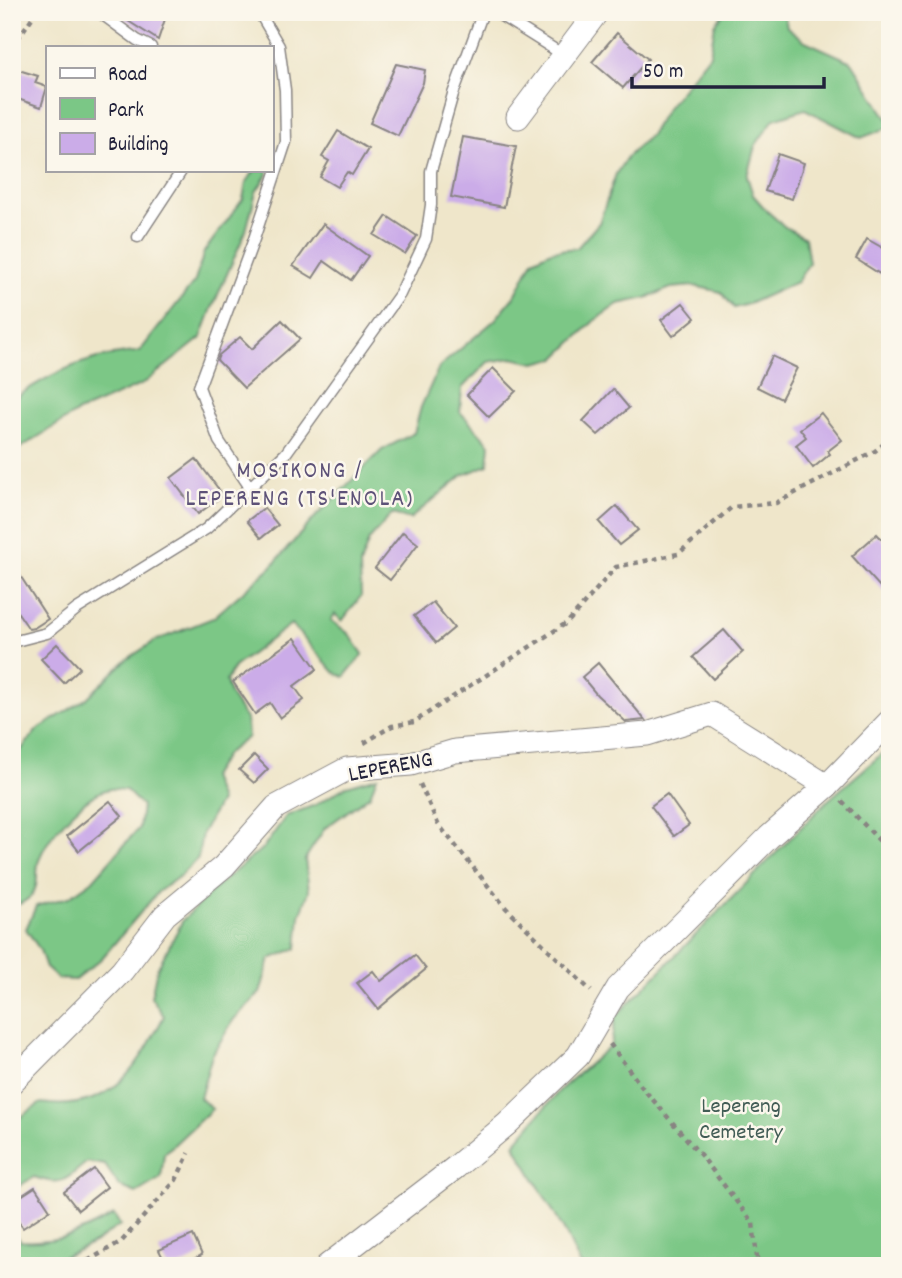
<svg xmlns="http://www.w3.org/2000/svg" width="902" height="1278" font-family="Dekko,sans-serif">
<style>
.green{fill:#7bc786;stroke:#4e7460;stroke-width:2}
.building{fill:#cbace8}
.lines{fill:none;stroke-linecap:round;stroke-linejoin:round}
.lane-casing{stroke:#888482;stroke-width:13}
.street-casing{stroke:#888482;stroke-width:25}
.path{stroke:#888482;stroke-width:4.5;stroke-dasharray:5 5;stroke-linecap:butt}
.lane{stroke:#fff;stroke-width:10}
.street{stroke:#fff;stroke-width:23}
.labels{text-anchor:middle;stroke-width:5;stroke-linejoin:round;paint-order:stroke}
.street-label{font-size:23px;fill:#22223b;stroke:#fbf7ec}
.park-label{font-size:23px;fill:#415c55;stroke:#fbf7ec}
.neighbourhood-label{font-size:24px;letter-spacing:2px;fill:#5d5278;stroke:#fbf7ec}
</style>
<rect width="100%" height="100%" fill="#fbf7ec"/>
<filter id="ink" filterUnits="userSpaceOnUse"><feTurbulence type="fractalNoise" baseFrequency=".0143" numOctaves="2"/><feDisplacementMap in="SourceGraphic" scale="14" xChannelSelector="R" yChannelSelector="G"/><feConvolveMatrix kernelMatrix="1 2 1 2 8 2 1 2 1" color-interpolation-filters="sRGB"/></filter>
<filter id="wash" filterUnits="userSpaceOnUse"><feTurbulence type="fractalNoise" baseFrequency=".00686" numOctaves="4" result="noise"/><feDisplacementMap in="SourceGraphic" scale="28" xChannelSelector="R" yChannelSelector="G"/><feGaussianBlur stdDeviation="1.57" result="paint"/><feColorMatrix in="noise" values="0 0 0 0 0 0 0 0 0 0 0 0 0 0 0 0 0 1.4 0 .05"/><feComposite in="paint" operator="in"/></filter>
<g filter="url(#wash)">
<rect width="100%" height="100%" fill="#efe6ca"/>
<g class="green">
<path d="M725 12H784L787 27 805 41 852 62 890 123V127L861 138 805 109 774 119 755 146 747 176 753 195 767 211 785 227 805 238 809 263 797 282 748 304 734 308 721 292 694 286 671 288 646 298 618 304 594 321 556 358 535 363 512 358 488 362 462 388 460 412 490 444 488 465 463 475 410 519 392 514 369 540 360 565 361 596 342 621 335 614 331 620 349 634 363 654 344 677 334 672 291 624 234 667 226 681 230 695 246 719 248 737 226 754 211 777 220 801 202 833 198 858 181 875 158 892 102 958 75 980 58 979 46 968 40 950 26 929 36 906 69 897 92 881 139 828 142 806 126 790C121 790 115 788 110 789 85 793 47 837 39 860 35 871 40 886 31 896 26 901 18 905 12 906V761L37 730 87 698 126 660 155 641 213 618 271 567 317 515 382 450 414 433 421 407 439 367 495 320 516 294 533 260 551 251 577 248 599 223 616 174 627 157 651 134 666 109 710 54 715 24Z"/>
<path d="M255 170H267L268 173 256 192 246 231 212 308 201 338 143 384 78 412 12 453V400C36 383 62 368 91 360 107 355 124 354 140 351L195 281 204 252 243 199 246 183Z"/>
<path d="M890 747V1266H581L564 1230 514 1144 560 1090 611 1045 616 1016 826 802Z"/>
<path d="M377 777 370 795 325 828 305 859 309 891 300 916 297 948 270 959 260 993 234 1019 212 1055 200 1098 212 1109 164 1154 161 1178 136 1193 119 1186 105 1165 87 1162C65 1180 63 1187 34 1177L12 1190V1123L41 1103C110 1113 136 1071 164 1016L151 997 157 969 183 920 217 886 264 847 286 816 315 805 347 786Z"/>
<path d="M114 1215 120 1225 94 1243 44 1266H12V1231L21 1241C60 1243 80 1233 114 1215Z"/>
</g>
<g id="blocks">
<g class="building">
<path d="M114 12H145L165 19 158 40Z"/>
<path d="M617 33 648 59 623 88 592 62Z"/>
<path d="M396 64 425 70 423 83 398 136 370 123Z"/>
<path d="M12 68 38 76 35 83 47 87 41 107 12 97Z"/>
<path d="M338 131 368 149 352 175 347 172 337 187 320 177 329 161 322 157Z"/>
<path d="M463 137 516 146 504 207 451 197Z"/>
<path d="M778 154 804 163 792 199 765 191Z"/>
<path d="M387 216 417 236 405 254 374 235Z"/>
<path d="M323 224 368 256 351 280 324 261 313 278 293 266Z"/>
<path d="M867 239 890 252V257L880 274 856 259Z"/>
<path d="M683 303 695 318 673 336 661 320Z"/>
<path d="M282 320 300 339 244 388 217 360 219 355 240 337 252 349Z"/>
<path d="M772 356 797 368 781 399 757 387Z"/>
<path d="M493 368 516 391 489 417 467 395Z"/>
<path d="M613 389 629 408 598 435 583 421Z"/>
<path d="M821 413 842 440 828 451 830 454 813 468 796 445 806 437 800 429Z"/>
<path d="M196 459 223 495 198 514 171 478Z"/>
<path d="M617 506 638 530 619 545 599 522Z"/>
<path d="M264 508 278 525 261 538 247 521Z"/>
<path d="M403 532 418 544 390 580 375 568Z"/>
<path d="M877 534 890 548V598L852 556Z"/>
<path d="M12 563 48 619 34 628 29 629 12 604Z"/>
<path d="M433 602 454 628 436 643 414 616Z"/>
<path d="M724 630 743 652 713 679 693 657Z"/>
<path d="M295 638 317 669 294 686 304 700 280 718 270 703 255 714 233 682Z"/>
<path d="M57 644 80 668 64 683 41 659Z"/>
<path d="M598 663 645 720 626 722 597 695 582 677Z"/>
<path d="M254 755 268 769 254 783 239 770Z"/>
<path d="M667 794 689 825 674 836 651 806Z"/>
<path d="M110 801 122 816 79 851 67 836Z"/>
<path d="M415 955 426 969 378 1009 357 983 373 971 381 981Z"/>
<path d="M94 1169 107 1187 78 1210 64 1192Z"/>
<path d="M35 1187 50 1210 23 1228 12 1213V1202Z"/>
<path d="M193 1235 202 1255 180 1266H167L159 1250Z"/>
</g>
</g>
</g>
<g filter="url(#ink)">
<use href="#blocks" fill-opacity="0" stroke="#888482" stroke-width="2"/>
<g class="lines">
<defs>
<g id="lane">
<path d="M99 12 137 40 151 47"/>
<path d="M495 12 565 56"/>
<path d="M138 237 182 170"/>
<path d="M251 489 219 441 199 387 254 239 286 142 285 90 279 46 259 12"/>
<path d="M12 642 47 633 77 609 206 529 286 453 400 294 426 239 431 205V171L453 94 483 12"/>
</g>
<g id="street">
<path d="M518 117 597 12"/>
<path d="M12 1082 122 971 165 915 224 866 276 807 347 769 411 764 455 751 647 734 712 714 827 786"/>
<path d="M327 1266 456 1167 507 1124 578 1056 618 988 769 837 827 786 890 721"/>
</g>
</defs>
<use href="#lane" class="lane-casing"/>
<use href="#street" class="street-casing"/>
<g class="path">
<path d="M12 47 36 12"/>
<path d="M364 743 392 726 414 722 568 622 616 567 678 554 732 507 776 503 875 451 890 439"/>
<path d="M420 784 438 824 506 908 591 991"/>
<path d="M842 801 890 852"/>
<path d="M610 1044 641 1086 703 1158 753 1223 758 1266"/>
<path d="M79 1266 122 1241 176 1180 189 1153"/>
</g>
<use href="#lane" class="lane"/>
<use href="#street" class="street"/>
</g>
</g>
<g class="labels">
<g class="street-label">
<text transform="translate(390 765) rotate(-11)" y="8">LEPERENG</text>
</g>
<g class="park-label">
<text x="741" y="1112">Lepereng<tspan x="741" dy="26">Cemetery</tspan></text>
</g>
<g class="neighbourhood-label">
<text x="300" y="477">MOSIKONG /<tspan x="300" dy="28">LEPERENG (TS'ENOLA)</tspan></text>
</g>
</g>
<rect width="902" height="1278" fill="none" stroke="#fbf7ec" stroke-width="42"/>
<rect x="46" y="46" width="228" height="126" fill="#fbf7ec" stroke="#a4a2a5" stroke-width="2"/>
<rect x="60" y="68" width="35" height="10" fill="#ffffff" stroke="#a4a2a5" stroke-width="2"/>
<text x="108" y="80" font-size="21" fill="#22223b">Road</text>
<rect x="60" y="98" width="35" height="21" fill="#7bc786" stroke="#a4a2a5" stroke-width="2"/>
<text x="108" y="116" font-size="21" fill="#22223b">Park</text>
<rect x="60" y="133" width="35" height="21" fill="#cbace8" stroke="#a4a2a5" stroke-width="2"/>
<text x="108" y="150" font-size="21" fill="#22223b">Building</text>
<path d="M632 77v10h192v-10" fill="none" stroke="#22223b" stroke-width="3.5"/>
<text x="643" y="77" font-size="21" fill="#22223b" stroke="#fbf7ec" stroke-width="5" paint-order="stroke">50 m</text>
</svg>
